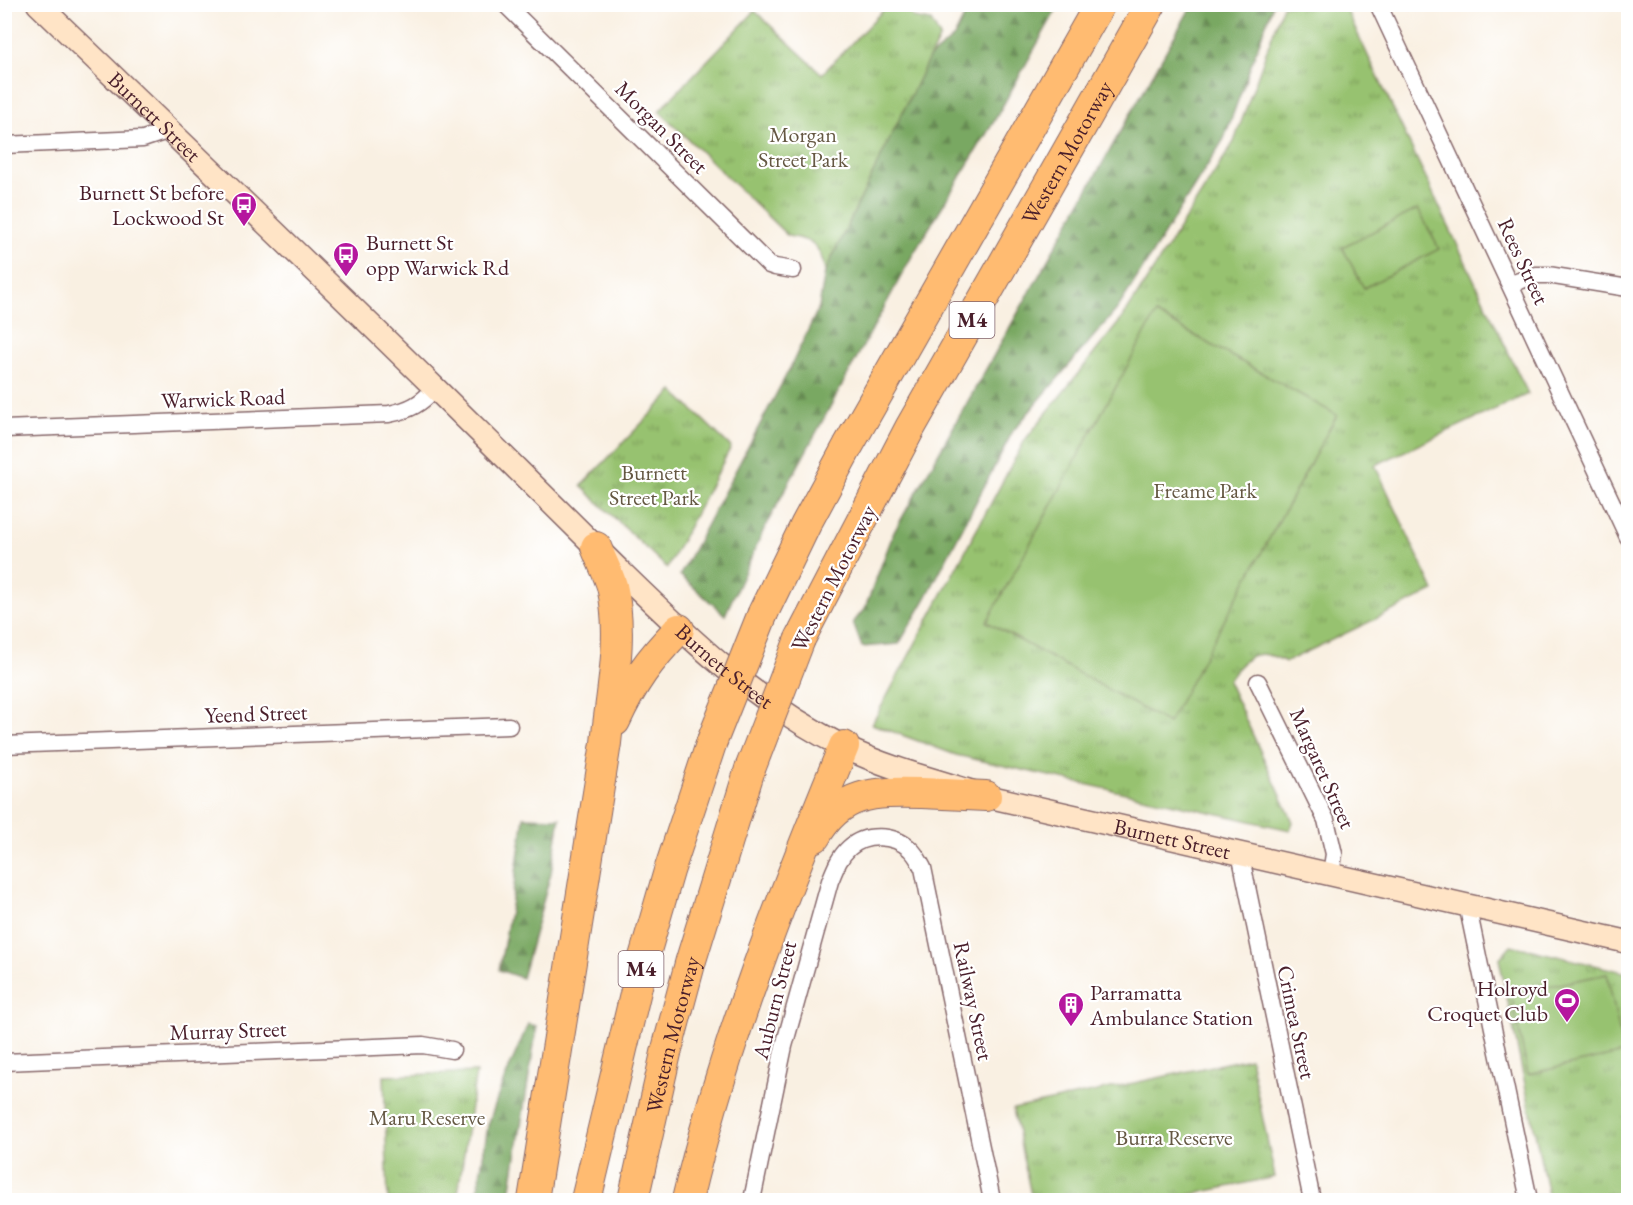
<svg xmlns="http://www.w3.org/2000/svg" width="1633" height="1205" font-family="'EB Garamond',serif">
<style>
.grass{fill:url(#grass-tufts);stroke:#70704d;stroke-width:1.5}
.forest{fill:url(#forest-firs);stroke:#626446;stroke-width:1.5}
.garden{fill:#97c26f;stroke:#70704d;stroke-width:1.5}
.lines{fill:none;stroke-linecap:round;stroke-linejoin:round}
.street-casing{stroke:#87686b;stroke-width:19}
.secondary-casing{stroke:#87686b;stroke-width:25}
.highway-casing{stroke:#87686b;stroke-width:32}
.street{stroke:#fff;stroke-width:16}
.secondary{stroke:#ffe4c6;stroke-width:22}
.highway{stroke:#ffbb71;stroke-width:30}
.highway-bridge-casing{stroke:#87686b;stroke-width:32;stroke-linecap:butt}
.highway-bridge{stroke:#ffbb71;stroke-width:30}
.labels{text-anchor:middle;stroke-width:4.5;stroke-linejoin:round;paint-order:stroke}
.shield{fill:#fff;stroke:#80626b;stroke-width:1.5}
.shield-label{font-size:21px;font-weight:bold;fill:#4a1f2b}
.street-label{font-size:22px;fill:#4a1f2b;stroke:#fff}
.park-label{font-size:22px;fill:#655843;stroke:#fff}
.poi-label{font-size:22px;fill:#4a1f2b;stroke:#fff;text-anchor:end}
</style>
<defs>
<pattern id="grass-tufts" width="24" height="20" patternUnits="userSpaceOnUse" patternTransform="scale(1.5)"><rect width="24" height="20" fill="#97c26f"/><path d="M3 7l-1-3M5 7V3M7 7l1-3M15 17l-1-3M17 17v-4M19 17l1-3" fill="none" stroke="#7d9d5b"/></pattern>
<pattern id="forest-firs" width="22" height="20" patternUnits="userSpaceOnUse" patternTransform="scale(1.5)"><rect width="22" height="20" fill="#79a862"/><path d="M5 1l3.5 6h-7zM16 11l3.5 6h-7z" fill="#658851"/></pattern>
</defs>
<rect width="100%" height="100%" fill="#fff"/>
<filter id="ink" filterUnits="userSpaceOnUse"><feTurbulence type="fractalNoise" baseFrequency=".0167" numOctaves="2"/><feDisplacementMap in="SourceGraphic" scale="12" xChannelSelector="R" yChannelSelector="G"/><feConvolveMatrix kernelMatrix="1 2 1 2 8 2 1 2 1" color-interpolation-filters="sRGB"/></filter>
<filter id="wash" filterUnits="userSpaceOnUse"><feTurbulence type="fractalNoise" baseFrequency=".008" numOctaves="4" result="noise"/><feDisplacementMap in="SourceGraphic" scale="24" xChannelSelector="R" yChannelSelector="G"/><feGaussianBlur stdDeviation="1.35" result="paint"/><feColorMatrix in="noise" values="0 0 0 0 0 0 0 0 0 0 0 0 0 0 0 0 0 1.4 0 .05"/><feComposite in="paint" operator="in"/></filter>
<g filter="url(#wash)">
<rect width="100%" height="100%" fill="#f9f0e2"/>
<g class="grass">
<path d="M888 5H902L914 18 931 21 940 37 825 272C821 246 814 240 788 236L659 111 755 11 822 74Z"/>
<path d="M1283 5H1344L1528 394 1375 465 1434 591 1286 662C1257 646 1245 655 1228 681L1293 822 1290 830 956 755 872 724 1025 440 1124 316 1234 142Z"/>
<path d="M673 391 731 447 667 568 581 486Z"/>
<path d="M1511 945 1628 973V1200H1549L1499 959Z"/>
<path d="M1250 1058 1275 1177 1164 1200H1032L1013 1109Z"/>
<path d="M476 1072 457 1200H388L384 1076Z"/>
</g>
<g class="forest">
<path d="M970 5H1059L993 123 912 256 765 527 725 615 680 575 790 368 819 307 825 272 929 58 954 37Z"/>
<path d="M1192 5H1273L1224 139 1118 308 1013 431 926 598 899 644 862 647 853 623 865 608 894 532Z"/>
<path d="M524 817 560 818 551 873 522 978 499 970 511 906Z"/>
<path d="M528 1024 537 1026 509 1200H476L488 1125 500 1090Z"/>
</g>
<g class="garden">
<path d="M1418 209 1439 249 1364 288 1342 247Z"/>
<path d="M1156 314 1337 415 1168 723 987 622Z"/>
<path d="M1607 974 1624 1053 1528 1074 1511 994Z"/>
</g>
</g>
<g filter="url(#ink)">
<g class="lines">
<defs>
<g id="street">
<path d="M505 4 769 265 775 267 793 270"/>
<path d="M1378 4 1628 537"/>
<path d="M4 145 143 139 170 130"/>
<path d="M1511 284 1536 275H1548L1628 288"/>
<path d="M4 429 389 414C410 410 421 404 435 388"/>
<path d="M1258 682 1326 820 1334 854 1331 874"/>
<path d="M4 745 509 726"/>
<path d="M1240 853 1312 1200"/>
<path d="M1467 904 1529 1200"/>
<path d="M4 1062 423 1045 452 1050"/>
<path d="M752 1200 784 1046 830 881C835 869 839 857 849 848 865 833 894 834 910 849 916 854 919 861 923 868L992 1200"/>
</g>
<g id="secondary">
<path id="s1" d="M38 4C171 132 304 259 435 388 495 447 554 506 614 565 686 635 752 701 844 747 889 769 939 781 986 796L1628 942"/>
</g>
<g id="highway">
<path d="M763 613 806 524 848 446 1100 4"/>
<path id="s2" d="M800 639 910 428 1151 4"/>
<path d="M615 721C633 682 649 660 679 629"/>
<path d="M815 837C841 791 874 792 922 793 943 794 965 795 986 796"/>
<path d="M533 1200 606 743C611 692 624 637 612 586 608 573 601 560 596 547"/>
<path d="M586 1200 643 961 669 871 712 741"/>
<path id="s3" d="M633 1200 666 1053 691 960 750 769"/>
<path d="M687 1200C724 1044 783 894 844 746"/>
</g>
</defs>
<use href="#street" class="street-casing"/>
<use href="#secondary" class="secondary-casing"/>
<use href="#highway" class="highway-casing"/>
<use href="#street" class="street"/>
<use href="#secondary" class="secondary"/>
<use href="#highway" class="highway"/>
<defs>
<g id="highway-bridge">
<path d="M712 741 763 613"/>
<path d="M750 769 800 639"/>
</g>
</defs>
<use href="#highway-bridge" class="highway-bridge-casing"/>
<use href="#highway-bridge" class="highway-bridge"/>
</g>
</g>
<defs>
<symbol id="bus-pin" viewBox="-11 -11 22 30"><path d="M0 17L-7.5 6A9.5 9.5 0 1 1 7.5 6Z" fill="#b5179e" stroke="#fff"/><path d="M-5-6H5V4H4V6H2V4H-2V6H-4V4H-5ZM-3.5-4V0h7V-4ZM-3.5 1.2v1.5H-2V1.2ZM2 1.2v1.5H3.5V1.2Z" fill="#fff"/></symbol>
<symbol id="stadium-pin" viewBox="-11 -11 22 30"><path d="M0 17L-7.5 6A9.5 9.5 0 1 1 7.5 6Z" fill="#b5179e" stroke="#fff"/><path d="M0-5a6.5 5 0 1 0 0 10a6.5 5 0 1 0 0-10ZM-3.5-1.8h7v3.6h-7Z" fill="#fff"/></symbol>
<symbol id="building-pin" viewBox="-11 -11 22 30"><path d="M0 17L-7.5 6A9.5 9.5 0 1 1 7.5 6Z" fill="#b5179e" stroke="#fff"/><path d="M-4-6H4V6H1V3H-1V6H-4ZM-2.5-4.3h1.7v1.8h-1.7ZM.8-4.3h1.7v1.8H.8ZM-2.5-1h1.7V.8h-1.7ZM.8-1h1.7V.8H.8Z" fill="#fff"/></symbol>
</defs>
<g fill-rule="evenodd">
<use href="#bus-pin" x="229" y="190" width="30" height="40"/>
<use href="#bus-pin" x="331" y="240" width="30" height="40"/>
<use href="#stadium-pin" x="1552" y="986" width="30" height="40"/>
<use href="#building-pin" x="1056" y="990" width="30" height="40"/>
</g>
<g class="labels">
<g class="shield">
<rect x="949.5" y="302" width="45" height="36" rx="4.5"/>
<rect x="618.5" y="951" width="45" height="36" rx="4.5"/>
</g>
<g class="shield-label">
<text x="972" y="327">M4</text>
<text x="641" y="976">M4</text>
</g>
<g class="street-label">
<text dy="8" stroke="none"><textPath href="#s1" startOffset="162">Burnett Street</textPath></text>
<text transform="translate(662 127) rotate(45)" y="8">Morgan Street</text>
<text dy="8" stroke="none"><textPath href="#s2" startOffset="555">Western Motorway</textPath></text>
<text transform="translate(1524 261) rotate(65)" y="8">Rees Street</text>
<text transform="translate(223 398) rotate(-2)" y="8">Warwick Road</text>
<text transform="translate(833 578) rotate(-63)" y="8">Western Motorway</text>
<text dy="8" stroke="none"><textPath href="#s1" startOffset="954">Burnett Street</textPath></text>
<text transform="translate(256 713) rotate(-2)" y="8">Yeend Street</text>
<text transform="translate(1323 768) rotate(66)" y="8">Margaret Street</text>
<text dy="8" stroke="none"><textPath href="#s1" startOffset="1440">Burnett Street</textPath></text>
<text transform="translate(774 1000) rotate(-76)" y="8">Auburn Street</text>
<text transform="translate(974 1001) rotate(78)" y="8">Railway Street</text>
<text transform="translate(1297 1022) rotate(78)" y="8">Crimea Street</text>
<text transform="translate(228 1030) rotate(-2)" y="8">Murray Street</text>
<text dy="8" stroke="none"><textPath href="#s3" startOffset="170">Western Motorway</textPath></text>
</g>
<g class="park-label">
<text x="803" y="142">Morgan<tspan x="803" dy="25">Street Park</tspan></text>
<text x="654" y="480">Burnett<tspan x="654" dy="25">Street Park</tspan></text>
<text x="1205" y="498">Freame Park</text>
<text x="427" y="1125">Maru Reserve</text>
<text x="1174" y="1145">Burra Reserve</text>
</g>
<g class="poi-label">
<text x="224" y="200">Burnett St before<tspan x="224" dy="25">Lockwood St</tspan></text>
<text x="366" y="250" text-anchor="start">Burnett St<tspan x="366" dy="25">opp Warwick Rd</tspan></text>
<text x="1548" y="996">Holroyd<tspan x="1548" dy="25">Croquet Club</tspan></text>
<text x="1090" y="1000" text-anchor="start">Parramatta<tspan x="1090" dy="25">Ambulance Station</tspan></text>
</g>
</g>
<rect width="1633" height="1205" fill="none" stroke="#fff" stroke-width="24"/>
</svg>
